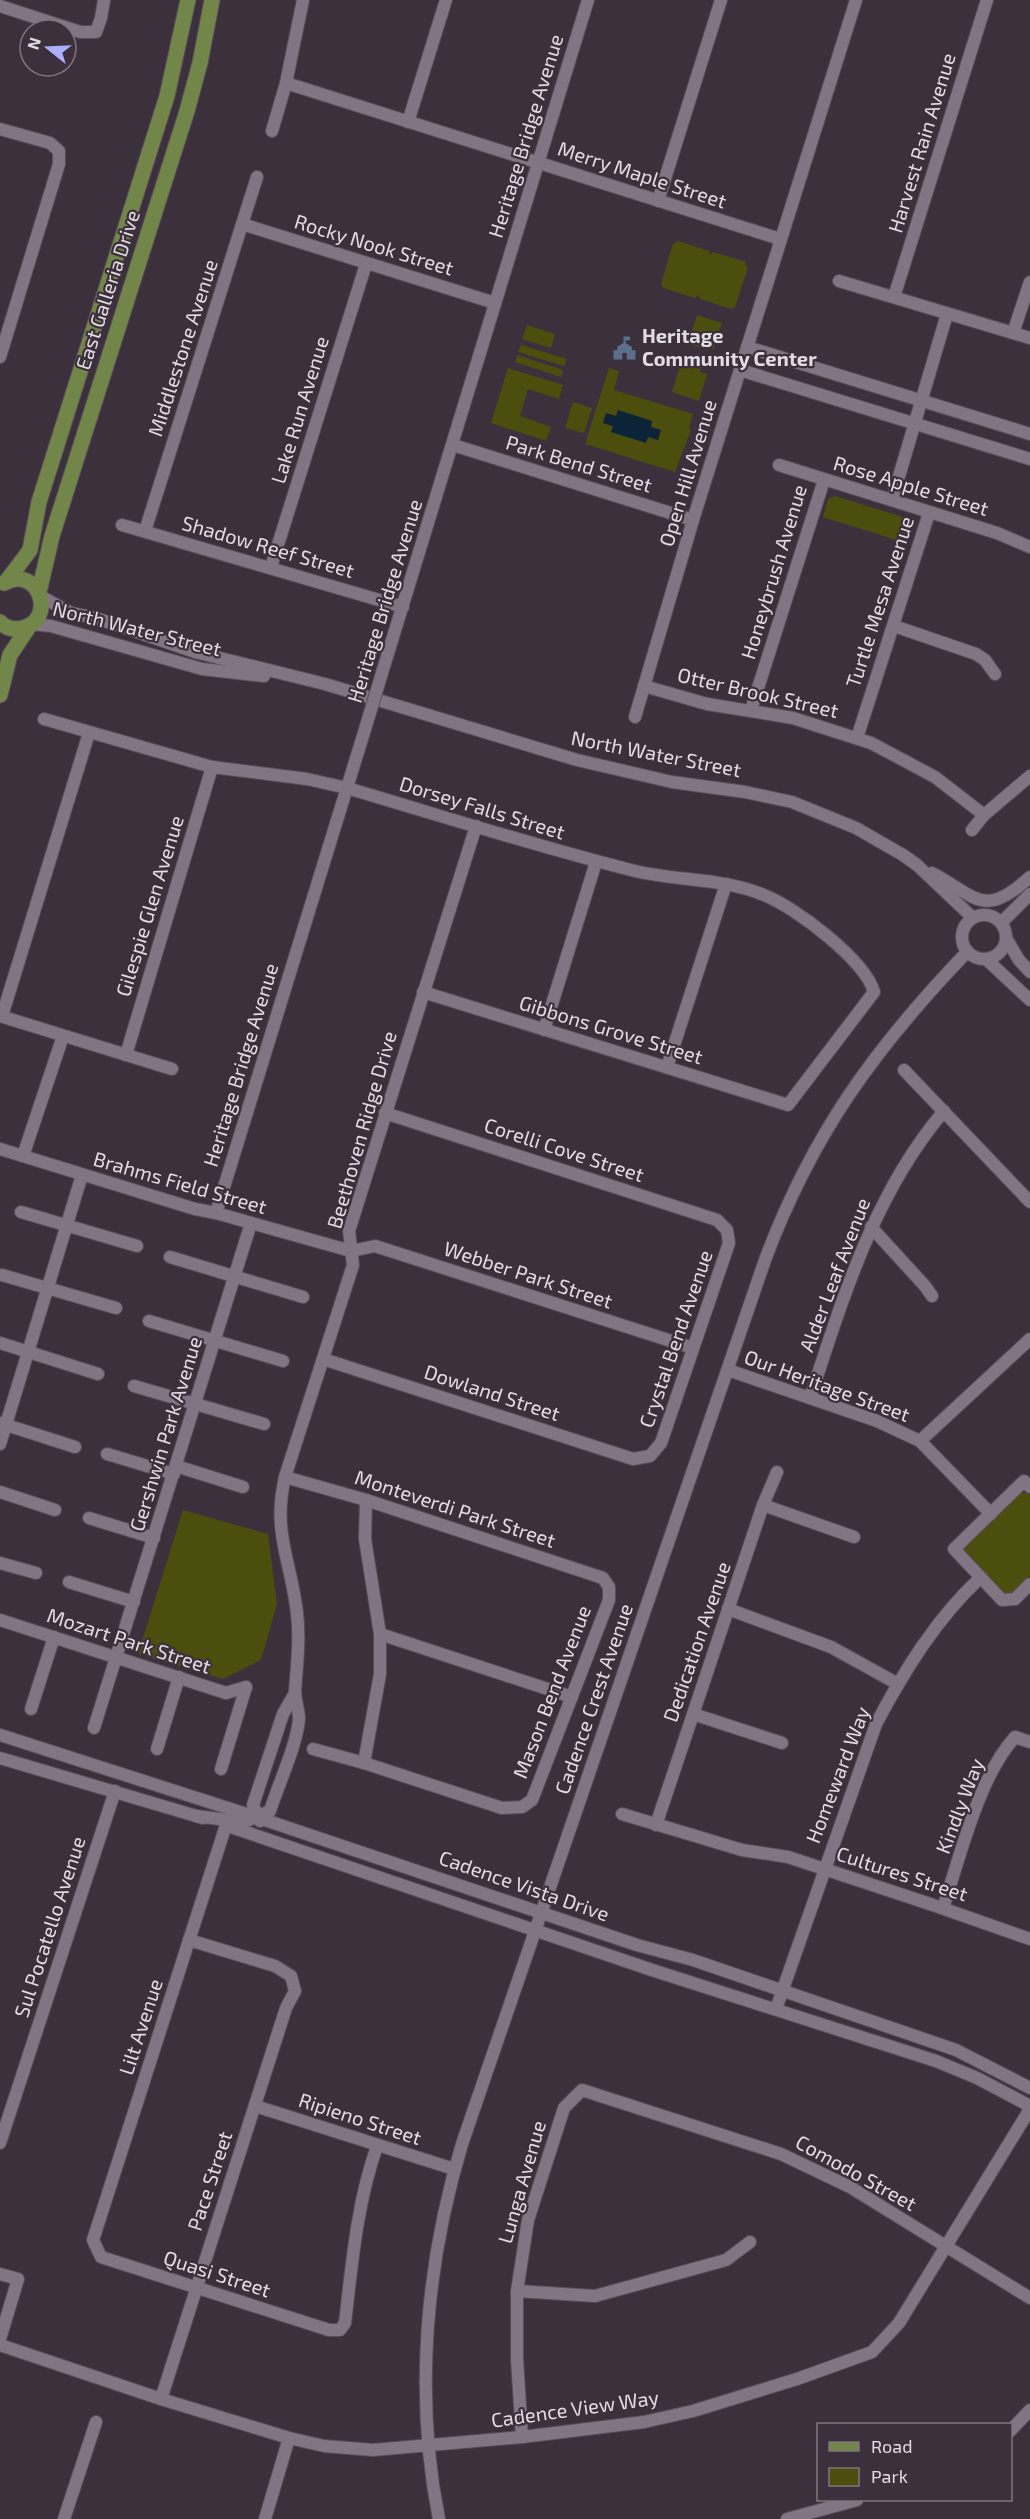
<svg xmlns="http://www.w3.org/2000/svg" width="1030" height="2519" font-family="'Exo 2',sans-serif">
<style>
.green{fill:#4c4e0e;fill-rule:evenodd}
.water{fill:#0c2437}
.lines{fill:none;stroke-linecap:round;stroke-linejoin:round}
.minor-casing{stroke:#584e58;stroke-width:14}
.major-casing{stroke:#584e58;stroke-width:17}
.minor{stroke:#827583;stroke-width:12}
.major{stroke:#718648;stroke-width:15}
.minor-bridge-casing{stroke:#584e58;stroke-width:14;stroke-linecap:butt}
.minor-bridge{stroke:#827583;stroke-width:12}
.labels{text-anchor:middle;stroke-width:4.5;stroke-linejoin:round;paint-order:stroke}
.street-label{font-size:20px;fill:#e4dce4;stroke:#3b303b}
.poi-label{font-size:20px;font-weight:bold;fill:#e4dce4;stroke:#3b303b;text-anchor:start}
</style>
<rect width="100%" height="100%" fill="#3b303b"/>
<g class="green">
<path d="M678 241 709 251 710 255 713 252 746 262 745 265 748 267 735 307 731 309 700 299 699 295 695 298 663 288 661 284 673 244Z"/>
<path d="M697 315 722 323 714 349 709 347 708 350 688 344Z"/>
<path d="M527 325 555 334 551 348 522 339Z"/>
<path d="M521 345 567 359 564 366 518 352Z"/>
<path d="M517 355 563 370 561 377 515 362Z"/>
<path d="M681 363 701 369 700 372 707 374 699 401 672 392Z"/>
<path d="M508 368 563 385 559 399 528 389 520 416 551 427 546 441 491 423Z"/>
<path d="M609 368 619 371 614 390 693 414 689 428 691 430 675 472 585 444ZM618 411 652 421 651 427 661 430 648 437 646 442 611 432 613 426 603 423 606 413 616 416Z"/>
<path d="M573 402 592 408 584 433 565 428Z"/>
<path d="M835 496 909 519 911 525 906 543 823 517 828 499Z"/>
<path d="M1018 1492 1030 1494V1575C1020 1584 1016 1596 1001 1593L964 1554 963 1546Z"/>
<path d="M183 1510 268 1534 277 1604 261 1660 223 1679 138 1654Z"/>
</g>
<path class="water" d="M618 410 652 421 651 427 661 430 658 440 648 437 646 443 611 432 613 426 603 423 606 413 616 416Z"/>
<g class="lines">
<defs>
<g id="minor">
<path d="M0 6 80 32H96L101 18 104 0"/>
<path d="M286 83 780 239"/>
<path d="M408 122 446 0"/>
<path d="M0 129 50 143 59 151V164L0 357"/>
<path d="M272 131 286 83 303 0"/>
<path d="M658 201 721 0"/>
<path d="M242 224 495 303"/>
<path d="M839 281 1030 338"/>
<path d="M894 297 987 0"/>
<path d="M1013 333 1030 282"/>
<path d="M747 347 1030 434"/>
<path d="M740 370 1030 459"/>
<path d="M453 445 693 520"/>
<path d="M779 465 997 533 1030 547"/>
<path d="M892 500 947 314"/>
<path d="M122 525 403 607"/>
<path d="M145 531 257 177"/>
<path d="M271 567 366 264"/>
<path d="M40 596 71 613 96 618 195 652 325 684 577 760 672 782 745 792 792 802 856 828 903 855 917 865 973 918"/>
<path d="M31 624 51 626 202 669 264 676"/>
<path d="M894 626 976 654 985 660 995 674"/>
<path d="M382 673 588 0"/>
<path d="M644 686 707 704 793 718 871 743 935 777 984 815"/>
<path d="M751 710 824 480"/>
<path d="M635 717 693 520 856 0"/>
<path d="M44 719 212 767 307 779 347 788C442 816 538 847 635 871 677 881 723 878 764 895 795 907 865 960 874 992L788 1105 423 992"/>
<path d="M857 738 929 513"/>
<path d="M972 830 984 815 1030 776"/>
<path d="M932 873C976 896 983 920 1030 877"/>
<circle cx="984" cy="937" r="22"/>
<path d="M1001 923 1030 894"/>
<path d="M1006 938 1019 960 1030 972"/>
<path d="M986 959 1030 1000"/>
<path d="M0 1016 172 1069"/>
<path d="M2 1016 89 733"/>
<path d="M544 1030 596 862"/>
<path d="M126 1055 212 767"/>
<path d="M667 1067 726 884"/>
<path d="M904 1070 1030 1202"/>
<path d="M0 1149 195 1209 216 1213 351 1251 375 1246 693 1348"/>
<path d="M23 1156 63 1036"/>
<path d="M21 1212 137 1246"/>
<path d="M216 1213 366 726"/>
<path d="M871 1227 925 1286 932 1296"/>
<path d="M170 1257 303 1297"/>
<path d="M2 1275 116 1308"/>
<path d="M149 1321 283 1361"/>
<path d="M0 1343 98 1374"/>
<path d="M323 1359 633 1459 650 1456 661 1443 729 1243 727 1230 717 1220 385 1113"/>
<path d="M728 1370 877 1421 920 1441 991 1514"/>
<path d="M134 1386 264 1424"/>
<path d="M810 1398C843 1298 874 1193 944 1111"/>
<path d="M0 1423 75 1447"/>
<path d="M920 1441 1030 1339"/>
<path d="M0 1444 82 1175"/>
<path d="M107 1454 174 1474"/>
<path d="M176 1466 243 1487"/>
<path d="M285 1477 366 1500 603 1578 609 1587V1600L532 1800 522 1807 502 1808 364 1763 313 1749"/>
<path d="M1030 1487 1024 1481 954 1549 1002 1600 1015 1599 1030 1584"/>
<path d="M0 1492 55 1510"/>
<path d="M763 1505 854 1537"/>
<path d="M89 1518 154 1538"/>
<path d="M0 1563 36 1573"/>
<path d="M69 1582 134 1602"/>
<path d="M728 1609 831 1647 898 1684"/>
<path d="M0 1620 226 1693 246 1687"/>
<path d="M380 1634 572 1697"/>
<path d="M31 1709 54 1637"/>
<path d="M693 1714 782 1743"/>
<path d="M94 1728 251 1223"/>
<path d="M0 1735 259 1818 637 1945 693 1960 956 2050 1030 2088"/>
<path d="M157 1749 179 1677"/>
<path d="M0 1758 203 1818"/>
<path d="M364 1763 380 1674V1634L365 1539 366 1500"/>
<path d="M221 1769 246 1687"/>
<path d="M622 1814 742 1850 788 1857 933 1905 1030 1939"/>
<path d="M196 1816 244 1822 270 1811C278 1785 297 1745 299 1719 299 1710 295 1700 295 1691 297 1665 300 1639 297 1613 291 1561 272 1532 285 1477L353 1265 349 1231 476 826"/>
<path d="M260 1821 253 1805 283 1714 295 1693"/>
<path d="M226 1825 93 2240 101 2257 329 2330H340L345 2323C352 2263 357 2203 377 2146"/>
<path d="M656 1825 763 1505 777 1472"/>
<path d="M228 1826 652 1970 936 2061 977 2078 1030 2106"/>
<path d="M943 1908C960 1857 979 1776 1015 1737L1030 1742"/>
<path d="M776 2009 876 1724C904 1671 936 1619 980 1578"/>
<path d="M255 2106 454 2169"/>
<path d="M0 2143 115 1791"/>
<path d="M0 2274 18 2279 0 2339"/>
<path d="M517 2291 595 2296 726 2260 750 2242"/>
<path d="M0 2345 161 2399 289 2438 324 2446 373 2450 522 2437 644 2422 693 2411 797 2379 872 2352 899 2323 1030 2109"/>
<path d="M161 2399 286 2008 295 1991 291 1976 275 1966 189 1940"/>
<path d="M1010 2431 1030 2410"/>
<path d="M522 2437 517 2359V2291L528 2220 564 2108 582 2090 781 2154 850 2187 1030 2298"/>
<path d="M64 2519 96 2422"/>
<path d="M265 2519 289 2438"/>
<path d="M439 2519C414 2395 426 2264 462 2144L765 1260C812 1134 875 1048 967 952"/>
<path d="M787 2519 857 2500"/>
</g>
<g id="major">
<path d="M6 582 30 550 39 502 167 96 188 0"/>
<path d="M39 592 52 536 187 111 200 63 212 0"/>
<path d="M0 622C6 628 14 630 22 628 57 621 40 564 4 583"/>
<path d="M0 695 10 655 30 625"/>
</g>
</defs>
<use href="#minor" class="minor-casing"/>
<use href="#major" class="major-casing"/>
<use href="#minor" class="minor"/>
<use href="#major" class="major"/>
<defs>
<path id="minor-bridge" d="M366 726 382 673"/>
</defs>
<use href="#minor-bridge" class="minor-bridge-casing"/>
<use href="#minor-bridge" class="minor-bridge"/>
</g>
<defs>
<symbol id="civic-bare" viewBox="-9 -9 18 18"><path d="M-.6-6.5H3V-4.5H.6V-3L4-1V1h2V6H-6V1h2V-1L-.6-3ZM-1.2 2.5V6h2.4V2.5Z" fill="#5c6f8a" stroke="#3b303b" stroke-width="2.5" paint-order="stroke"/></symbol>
</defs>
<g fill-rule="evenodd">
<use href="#civic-bare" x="608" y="332" width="33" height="33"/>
</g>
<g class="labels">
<g class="street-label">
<text transform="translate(526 136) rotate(-73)" y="7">Heritage Bridge Avenue</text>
<text transform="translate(922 143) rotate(-73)" y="7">Harvest Rain Avenue</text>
<text transform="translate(642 175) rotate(18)" y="7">Merry Maple Street</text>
<text transform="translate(374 245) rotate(17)" y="7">Rocky Nook Street</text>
<text transform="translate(108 290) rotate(-72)" y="7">East Galleria Drive</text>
<text transform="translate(183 348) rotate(-72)" y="7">Middlestone Avenue</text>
<text transform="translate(300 410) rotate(-73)" y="7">Lake Run Avenue</text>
<text transform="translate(579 464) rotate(17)" y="7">Park Bend Street</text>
<text transform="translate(688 473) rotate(-73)" y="7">Open Hill Avenue</text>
<text transform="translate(911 486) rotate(17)" y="7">Rose Apple Street</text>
<text transform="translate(268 547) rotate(16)" y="7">Shadow Reef Street</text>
<text transform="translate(774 572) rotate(-73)" y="7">Honeybrush Avenue</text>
<text transform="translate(385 601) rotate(-73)" y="7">Heritage Bridge Avenue</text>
<text transform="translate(880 602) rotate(-72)" y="7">Turtle Mesa Avenue</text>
<text transform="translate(137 629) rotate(14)" y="7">North Water Street</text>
<text transform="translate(758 693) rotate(13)" y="7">Otter Brook Street</text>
<text transform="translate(656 754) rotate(11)" y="7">North Water Street</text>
<text transform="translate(482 808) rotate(17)" y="7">Dorsey Falls Street</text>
<text transform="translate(150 906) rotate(-73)" y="7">Gilespie Glen Avenue</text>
<text transform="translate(611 1030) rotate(17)" y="7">Gibbons Grove Street</text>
<text transform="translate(241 1065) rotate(-73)" y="7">Heritage Bridge Avenue</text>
<text transform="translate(362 1130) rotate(-74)" y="7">Beethoven Ridge Drive</text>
<text transform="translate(564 1150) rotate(18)" y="7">Corelli Cove Street</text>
<text transform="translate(180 1183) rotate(16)" y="7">Brahms Field Street</text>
<text transform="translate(528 1275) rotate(18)" y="7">Webber Park Street</text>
<text transform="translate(835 1275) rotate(-69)" y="7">Alder Leaf Avenue</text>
<text transform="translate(676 1339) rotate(-71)" y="7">Crystal Bend Avenue</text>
<text transform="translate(827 1386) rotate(20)" y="7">Our Heritage Street</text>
<text transform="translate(492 1393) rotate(18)" y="7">Dowland Street</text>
<text transform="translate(166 1434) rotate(-73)" y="7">Gershwin Park Avenue</text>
<text transform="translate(455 1509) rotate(18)" y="7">Monteverdi Park Street</text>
<text transform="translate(129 1641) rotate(18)" y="7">Mozart Park Street</text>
<text transform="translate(697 1642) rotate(-71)" y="7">Dedication Avenue</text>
<text transform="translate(552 1692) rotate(-69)" y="7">Mason Bend Avenue</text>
<text transform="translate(594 1699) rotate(-71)" y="7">Cadence Crest Avenue</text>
<text transform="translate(838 1775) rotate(-69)" y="7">Homeward Way</text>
<text transform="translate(960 1806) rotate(-69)" y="7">Kindly Way</text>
<text transform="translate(902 1874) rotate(18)" y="7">Cultures Street</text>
<text transform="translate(524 1886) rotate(19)" y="7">Cadence Vista Drive</text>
<text transform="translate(50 1927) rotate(-72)" y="7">Sul Pocatello Avenue</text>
<text transform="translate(141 2027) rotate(-72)" y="7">Lilt Avenue</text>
<text transform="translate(360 2119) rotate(18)" y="7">Ripieno Street</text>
<text transform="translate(856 2173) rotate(29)" y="7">Comodo Street</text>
<text transform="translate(210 2181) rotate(-72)" y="7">Pace Street</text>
<text transform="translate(522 2182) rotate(-74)" y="7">Lunga Avenue</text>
<text transform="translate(217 2274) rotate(18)" y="7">Quasi Street</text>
<text transform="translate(575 2409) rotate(-8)" y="7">Cadence View Way</text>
</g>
<g class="poi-label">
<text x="642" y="343">Heritage<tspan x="642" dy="23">Community Center</tspan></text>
</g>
</g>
<rect x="817" y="2423" width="195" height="78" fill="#3b303b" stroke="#7f757f" stroke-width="1.5"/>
<rect x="829" y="2442" width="30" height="9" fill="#718648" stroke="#7f757f" stroke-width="1.5"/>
<text x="871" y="2453" font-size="18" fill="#e4dce4">Road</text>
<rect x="829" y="2468" width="30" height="18" fill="#4c4e0e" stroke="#7f757f" stroke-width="1.5"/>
<text x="871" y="2483" font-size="18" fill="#e4dce4">Park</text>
<g transform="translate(48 48) rotate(288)"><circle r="28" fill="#3b303b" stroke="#7f757f" stroke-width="1.5"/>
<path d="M0-4.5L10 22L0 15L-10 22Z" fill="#acaffb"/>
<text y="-9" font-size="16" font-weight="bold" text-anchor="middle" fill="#e4dce4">N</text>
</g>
</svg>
